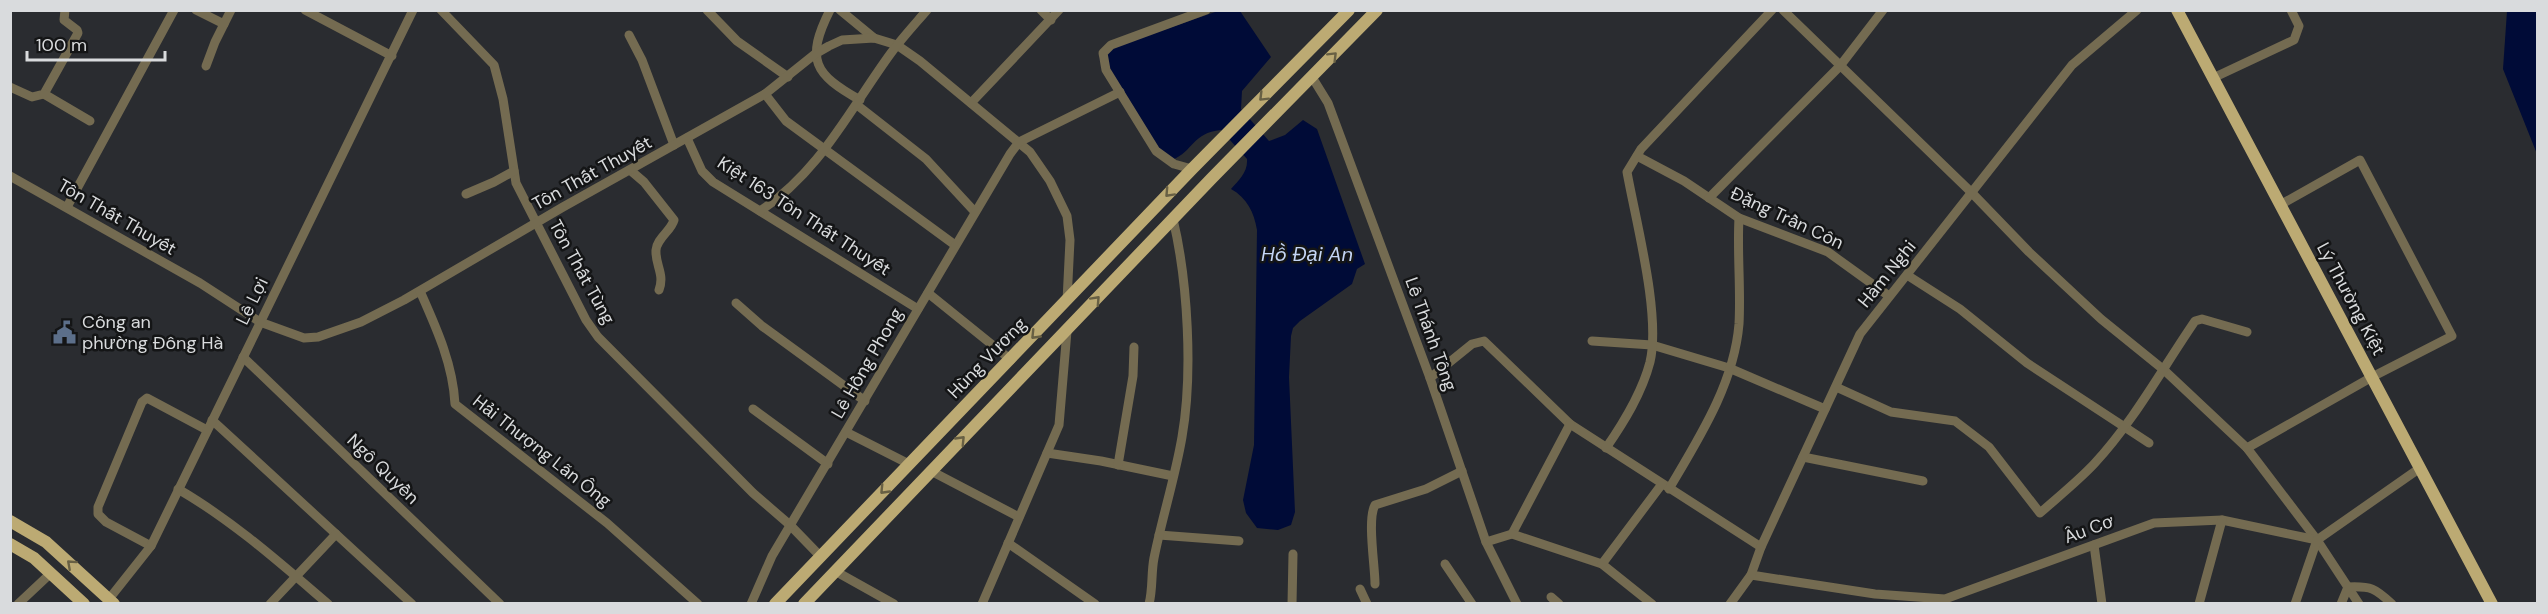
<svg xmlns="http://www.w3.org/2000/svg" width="2548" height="614" font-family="'DM Sans',sans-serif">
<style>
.water{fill:#000b37}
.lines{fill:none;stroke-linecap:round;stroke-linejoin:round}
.minor{stroke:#746b51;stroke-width:9}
.major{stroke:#bcaa73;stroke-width:12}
.oneway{stroke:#686044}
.labels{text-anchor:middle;stroke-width:5;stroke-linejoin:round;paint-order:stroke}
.street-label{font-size:18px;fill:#d9dbdd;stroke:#141516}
.poi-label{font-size:18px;fill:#d9dbdd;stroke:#141516;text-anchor:start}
.water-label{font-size:20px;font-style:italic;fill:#c4d5f5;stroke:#141516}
</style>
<rect width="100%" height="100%" fill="#2a2c30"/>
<g class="water">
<path d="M1218 11H1240L1271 57 1242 91 1241 109 1269 141 1285 135 1303 120 1317 129 1365 264 1357 269 1352 284 1300 321 1293 328 1291 336 1289 377 1295 512 1291 525 1278 530 1257 528 1246 513 1243 500 1254 445 1257 230C1254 212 1247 198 1231 189 1239 180 1248 172 1247 159L1221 130C1192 133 1194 151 1172 160L1165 157 1100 62 1099 55 1103 51Z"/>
<path d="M2507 11H2537V154L2503 69Z"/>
</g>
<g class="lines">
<g class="minor">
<path d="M196 10 224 24"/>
<path d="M305 10 392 56"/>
<path d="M441 10 494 65 503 99 516 183 586 320 598 337 753 493 790 525 821 557"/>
<path d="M707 10 737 41 788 77"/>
<path d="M830 10C805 60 814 74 860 100"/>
<path d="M840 10 874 38"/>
<path d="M1041 10 1051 20"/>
<path d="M1783 10 1972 193 2029 252 2101 319 2164 370 2247 448 2317 540 2359 604"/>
<path d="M629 35 642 60 674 145"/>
<path d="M206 66 215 42 231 10"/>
<path d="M1312 77 1328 103 1430 378 1486 542 1517 604"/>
<path d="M2213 78 2294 40 2299 26 2291 10"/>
<path d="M10 87 32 97 44 94 78 33 77 30 64 20 65 10"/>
<path d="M44 94 90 121"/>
<path d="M765 94 786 121 955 245"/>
<path d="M971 103 1059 10"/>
<path d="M857 105 926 159 975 212"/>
<path d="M687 138 702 171 713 182 918 309"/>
<path d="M1637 156 1684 181 1739 218 1828 252 1889 296"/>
<path d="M1192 169 1174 164 1156 151 1106 70 1103 53 1111 45 1206 10"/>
<path d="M630 170 644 182 674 220C671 231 657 238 656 250 655 265 665 274 659 290"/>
<path d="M10 176 200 283 260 322 304 338 318 337 361 322 404 300 563 207 765 94 815 54 829 46 842 40 874 38 897 45 920 61 1030 152 1050 181 1067 216 1070 240 1067 301"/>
<path d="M466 194 494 182 514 171"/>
<path d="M1709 198 1840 66 1883 10"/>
<path d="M67 207 174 10"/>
<path d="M760 211C820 172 850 109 891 53 902 38 915 24 927 10"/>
<path d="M1907 275 1960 309 2027 363 2149 443"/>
<path d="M420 291C436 327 453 364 455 404L607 523 698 604"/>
<path d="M928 293 1011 360"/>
<path d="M736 303 762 326 865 401"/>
<path d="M1592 341 1652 345 1729 368 1825 409"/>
<path d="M243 357 500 604"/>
<path d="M1430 378 1472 344 1484 341 1570 424 1761 547"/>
<path d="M1836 387 1891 412 1955 421 1989 447 2040 513C2058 497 2078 481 2094 464 2134 421 2162 369 2195 321L2202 319 2247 332"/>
<path d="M753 409 828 464"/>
<path d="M212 420 412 604"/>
<path d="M846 432 909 464"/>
<path d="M1606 448C1624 422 1642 393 1650 362 1661 315 1636 222 1627 172L1641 149 1772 10"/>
<path d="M2247 448 2372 377 2452 336 2360 160 2280 205"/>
<path d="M1047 453 1101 461 1173 476"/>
<path d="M1803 457 1923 481"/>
<path d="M1118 465 1133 376 1134 347"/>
<path d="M931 471 1019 517"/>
<path d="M178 489C233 521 280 563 328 604"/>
<path d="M1669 489C1699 438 1734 384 1739 324 1741 289 1737 253 1739 218"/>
<path d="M1512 534 1570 424"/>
<path d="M1159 535 1239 541"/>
<path d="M1486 542 1512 534 1602 564 1652 604"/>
<path d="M1008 543 1095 604"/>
<path d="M2094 545 2102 604"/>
<path d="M151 546 106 522 98 514V507L142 402 147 398 207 430"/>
<path d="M1445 564 1472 604"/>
<path d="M1602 564 1662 484"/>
<path d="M835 571 894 604"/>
<path d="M1751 575 1875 594 1945 599 2154 523 2222 520 2317 540 2420 468"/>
<path d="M1375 584C1375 566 1367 519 1375 505L1426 489 1462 471"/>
<path d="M1360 589 1367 604"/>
<path d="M1551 597 1559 604"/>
<path d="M109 599 151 546 413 10"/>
<path d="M18 604 51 573"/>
<path d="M270 604 336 534"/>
<path d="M751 604 772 556 1010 154 1019 142 1120 92"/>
<path d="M982 604 1059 425 1067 331"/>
<path d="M1149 604C1153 589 1151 573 1154 558 1162 518 1175 478 1182 437 1193 374 1188 282 1173 219"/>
<path d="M1292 604 1293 554"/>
<path d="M1730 604 1751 575 1761 547 1860 334 2072 65 2137 10"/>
<path d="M2199 604 2222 520"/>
<path d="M2295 604 2317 540"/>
<path d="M2341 604 2348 587C2371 586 2375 588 2392 604"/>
</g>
<g class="major">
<path d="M2177 10 2492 604"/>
<path d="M10 521 46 542 114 604"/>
<path d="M10 544 34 558 84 604"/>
<path d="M775 604 1192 169 1349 10"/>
<path d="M804 604 1212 178 1377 10"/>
</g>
</g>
<defs><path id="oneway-chevron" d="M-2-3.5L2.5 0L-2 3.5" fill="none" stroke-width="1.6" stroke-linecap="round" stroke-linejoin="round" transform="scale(1.5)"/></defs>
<g class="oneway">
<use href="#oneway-chevron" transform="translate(1333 56) rotate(-45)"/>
<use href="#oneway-chevron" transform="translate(1263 97) rotate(135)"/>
<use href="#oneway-chevron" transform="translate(1169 193) rotate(133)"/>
<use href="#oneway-chevron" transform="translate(1096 300) rotate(-47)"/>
<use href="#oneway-chevron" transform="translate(1035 335) rotate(134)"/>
<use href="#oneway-chevron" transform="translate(961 440) rotate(-46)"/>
<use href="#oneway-chevron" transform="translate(884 490) rotate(134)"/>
<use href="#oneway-chevron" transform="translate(71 564) rotate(-138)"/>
</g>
<defs>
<symbol id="civic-bare" viewBox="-9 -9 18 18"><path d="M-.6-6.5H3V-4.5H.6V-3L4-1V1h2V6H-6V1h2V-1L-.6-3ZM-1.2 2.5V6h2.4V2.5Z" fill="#5c6f8a" stroke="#141516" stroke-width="2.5" paint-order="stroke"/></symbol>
</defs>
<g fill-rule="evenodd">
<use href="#civic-bare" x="48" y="316" width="33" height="33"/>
</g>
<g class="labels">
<g class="street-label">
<text transform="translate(592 173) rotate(-29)" y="6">Tôn Thất Thuyết</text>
<text transform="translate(804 216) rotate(33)" y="6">Kiệt 163 Tôn Thất Thuyết</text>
<text transform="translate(117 217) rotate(30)" y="6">Tôn Thất Thuyết</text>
<text transform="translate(1787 218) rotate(25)" y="6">Đặng Trần Côn</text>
<text transform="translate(582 272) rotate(61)" y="6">Tôn Thất Tùng</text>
<text transform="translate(1887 274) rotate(-51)" y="6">Hàm Nghi</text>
<text transform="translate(2351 299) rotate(62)" y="6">Lý Thường Kiệt</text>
<text transform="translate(252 301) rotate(-64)" y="6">Lê Lợi</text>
<text transform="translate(1431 334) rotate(70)" y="6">Lê Thánh Tông</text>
<text transform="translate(987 358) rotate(-46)" y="6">Hùng Vương</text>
<text transform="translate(867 363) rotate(-60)" y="6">Lê Hồng Phong</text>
<text transform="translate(542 451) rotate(38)" y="6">Hải Thượng Lãn Ông</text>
<text transform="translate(383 469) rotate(44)" y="6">Ngô Quyền</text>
<text transform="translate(2089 529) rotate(-20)" y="6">Âu Cơ</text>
</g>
<g class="poi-label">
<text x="82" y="328">Công an<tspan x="82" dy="21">phường Đông Hà</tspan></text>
</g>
<g class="water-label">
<text x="1307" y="261">Hồ Đại An</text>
</g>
</g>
<rect width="2548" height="614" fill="none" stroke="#d9dbdd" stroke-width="24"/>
<path d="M27 51v9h138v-9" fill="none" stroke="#d9dbdd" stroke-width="3"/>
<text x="36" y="51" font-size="18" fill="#d9dbdd" stroke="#141516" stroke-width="4.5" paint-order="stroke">100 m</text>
</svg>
